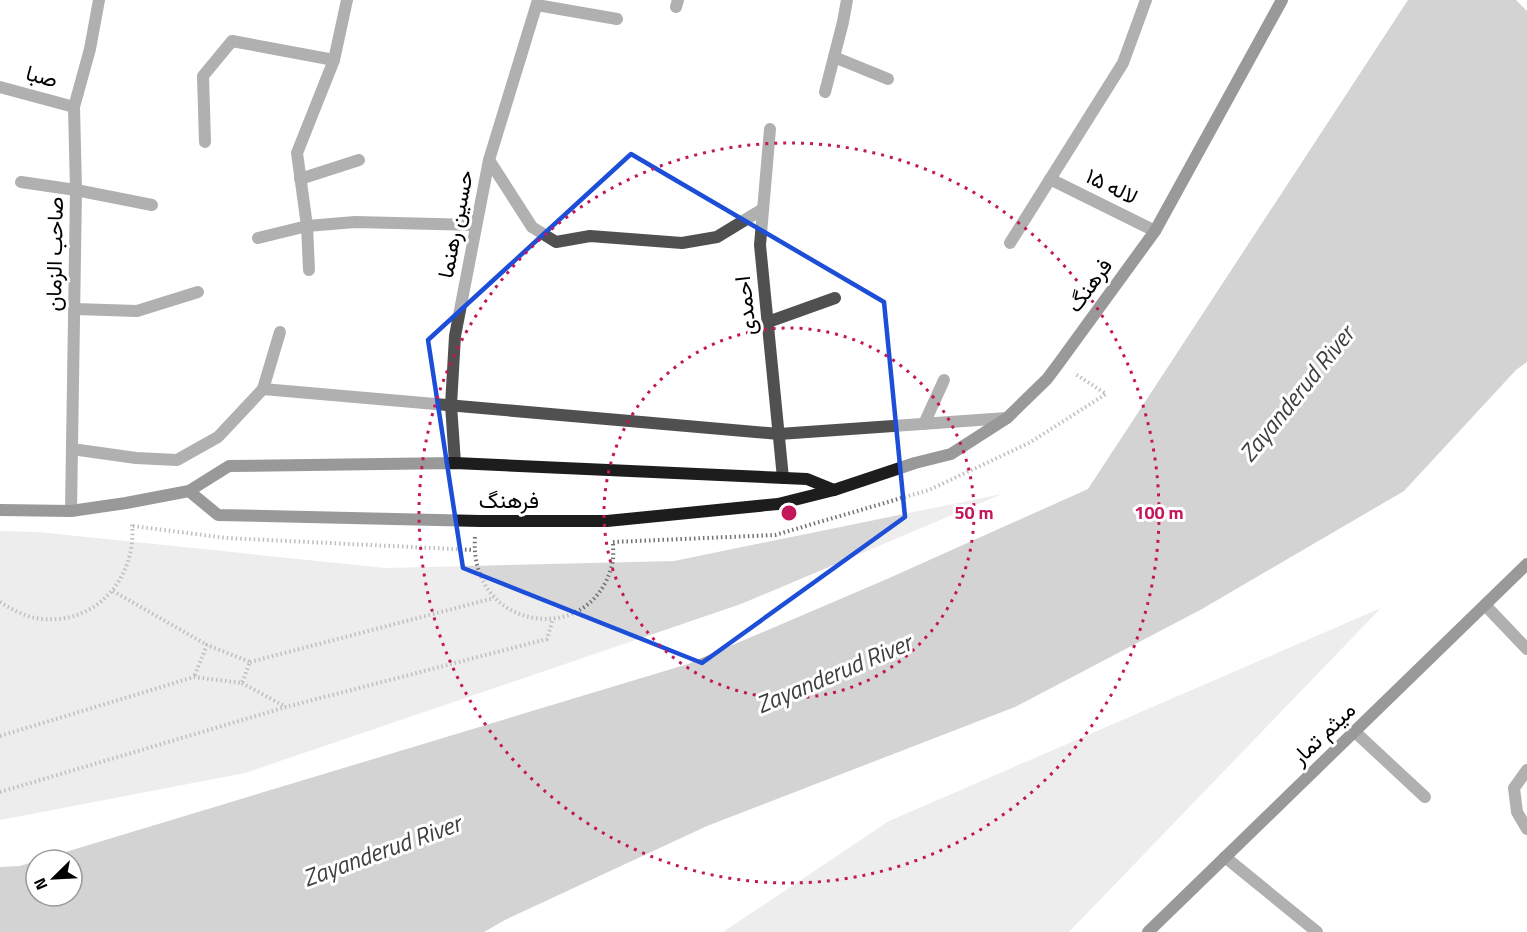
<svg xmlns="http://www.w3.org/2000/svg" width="1527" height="932" font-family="'Titillium Web',Vazirmatn,sans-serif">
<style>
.green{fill:#d7d7d7}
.water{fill:#9e9e9e}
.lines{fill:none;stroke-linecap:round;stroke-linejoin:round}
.path{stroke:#727272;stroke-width:4;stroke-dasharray:1.5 3;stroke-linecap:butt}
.lane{stroke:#505050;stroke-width:12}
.street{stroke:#505050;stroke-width:12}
.secondary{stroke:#1d1d1d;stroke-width:12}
.marked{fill:none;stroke:#1d4ed8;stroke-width:4.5;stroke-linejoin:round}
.ring{fill:none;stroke:#c2185b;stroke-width:3;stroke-dasharray:3 6}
.labels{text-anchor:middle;stroke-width:6;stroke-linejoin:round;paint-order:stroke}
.street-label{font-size:22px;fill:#000;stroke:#fff}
.water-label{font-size:24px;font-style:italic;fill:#3f3f3f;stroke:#fff}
.centre{fill:#c2185b;stroke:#fff;stroke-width:3}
.ring-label{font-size:18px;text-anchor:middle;font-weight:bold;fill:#c2185b;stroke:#fff;stroke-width:6;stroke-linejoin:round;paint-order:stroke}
</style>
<rect width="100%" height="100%" fill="#fff"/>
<g class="green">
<path d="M1002 494 741 604 245 773 0 820V531L38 532 385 568 674 561Z"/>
<path d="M1381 608 1069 932H723L889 821Z"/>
</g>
<path class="water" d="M1408 0H1516L1527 11V362L1516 370 1404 491 1202 609 1015 707 707 826 505 920 484 932H0V867L20 866 36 861V896H72V860H39L688 664 887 579 1088 489Z"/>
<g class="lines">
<g class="path">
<path d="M133 526 226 538 474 550"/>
<path d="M475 537C468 630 590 650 612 565 614 558 613 549 613 542"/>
<path d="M613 542 775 535 929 490 1029 443 1106 394 1074 373"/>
<path d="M113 591 207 645"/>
<path d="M0 602C13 610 27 618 43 619 98 624 137 576 132 524"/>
<path d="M250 662 494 598"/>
<path d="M242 683 286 707"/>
<path d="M0 736 194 677 242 683 250 662 207 645 194 677"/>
<path d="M0 792 286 707 547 639 553 619"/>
</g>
<g class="lane">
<path d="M537 5 617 19"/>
<path d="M676 7 678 0"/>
<path d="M834 57 888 79"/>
<path d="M205 142 203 76 232 41 334 60"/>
<path d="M489 160 532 227 556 242 590 236 682 243 717 237 763 209"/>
<path d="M300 179 359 160"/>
<path d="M1050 179 1155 231"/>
<path d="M21 182 76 190 152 205"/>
<path d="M258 238 307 226 355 222 476 225"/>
<path d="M1010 243 1123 63 1146 0"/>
<path d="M309 270 307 226 297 153 334 60 347 0"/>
<path d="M75 309 137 311 198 292"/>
<path d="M768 322 835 298"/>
<path d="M263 389 280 332"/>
<path d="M924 424 944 380"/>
<path d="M72 449 136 458 177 460 218 437 263 389 779 434 1007 418"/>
<path d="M1354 731 1425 797"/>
</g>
<g class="street">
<path d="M0 87 74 107"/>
<path d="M825 92 843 22 847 0"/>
<path d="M770 129 760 245 783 478"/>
<path d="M455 463 451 405 455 336 489 160 538 0"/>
<path d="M71 511 76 190 74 107 90 49 99 0"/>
<path d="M1485 605 1527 649"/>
<path d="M1527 770 1514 788 1517 812 1527 829"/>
<path d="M1225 857 1317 932"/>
</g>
<g class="secondary">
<path d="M189 491 218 515 480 521H607L778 504 834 490 915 463 951 454 1007 418 1047 379 1059 363 1155 231 1282 0"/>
<path d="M0 510 71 511 126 503 189 491 229 466 455 463 807 479 834 490"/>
<path d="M1148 932 1527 564"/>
</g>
</g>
<path d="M0 0H1527V932H0ZM631 154 884 302 905 517 702 663 463 568 428 340Z" fill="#fff" fill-opacity=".55" fill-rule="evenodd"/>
<path class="marked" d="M631 154 884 302 905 517 702 663 463 568 428 340Z"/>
<g class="ring">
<circle cx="789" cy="513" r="185"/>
<circle cx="789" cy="513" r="370"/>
</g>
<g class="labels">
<g class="street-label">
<text transform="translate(42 76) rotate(15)" y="8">صبا</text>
<text transform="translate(1112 186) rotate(26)" y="8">لاله ۱۵</text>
<text transform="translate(455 224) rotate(-79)" y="8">حسین رهنما</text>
<text transform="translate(54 254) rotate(-89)" y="8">صاحب الزمان</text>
<text transform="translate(1089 285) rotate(-54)" y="8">فرهنگ</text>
<text transform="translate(745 306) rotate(-96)" y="8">احمدی</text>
<text x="509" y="508">فرهنگ</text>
<text transform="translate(1323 733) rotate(-44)" y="8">میثم تمار</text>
</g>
<g class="water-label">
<text transform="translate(1297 394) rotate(-51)" y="8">Zayanderud River</text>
<text transform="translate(834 674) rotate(-23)" y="8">Zayanderud River</text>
<text transform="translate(382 851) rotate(-20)" y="8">Zayanderud River</text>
</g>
</g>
<circle cx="789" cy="513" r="9" class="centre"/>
<g class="ring-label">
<text x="974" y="519">50 m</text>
<text x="1159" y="519">100 m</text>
</g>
<g transform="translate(54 878) rotate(246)"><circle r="28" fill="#ffffff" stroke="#999999" stroke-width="1.5"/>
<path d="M0-4.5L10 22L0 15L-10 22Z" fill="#000000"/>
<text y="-9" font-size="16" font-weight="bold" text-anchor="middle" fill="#000000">N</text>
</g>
</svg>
